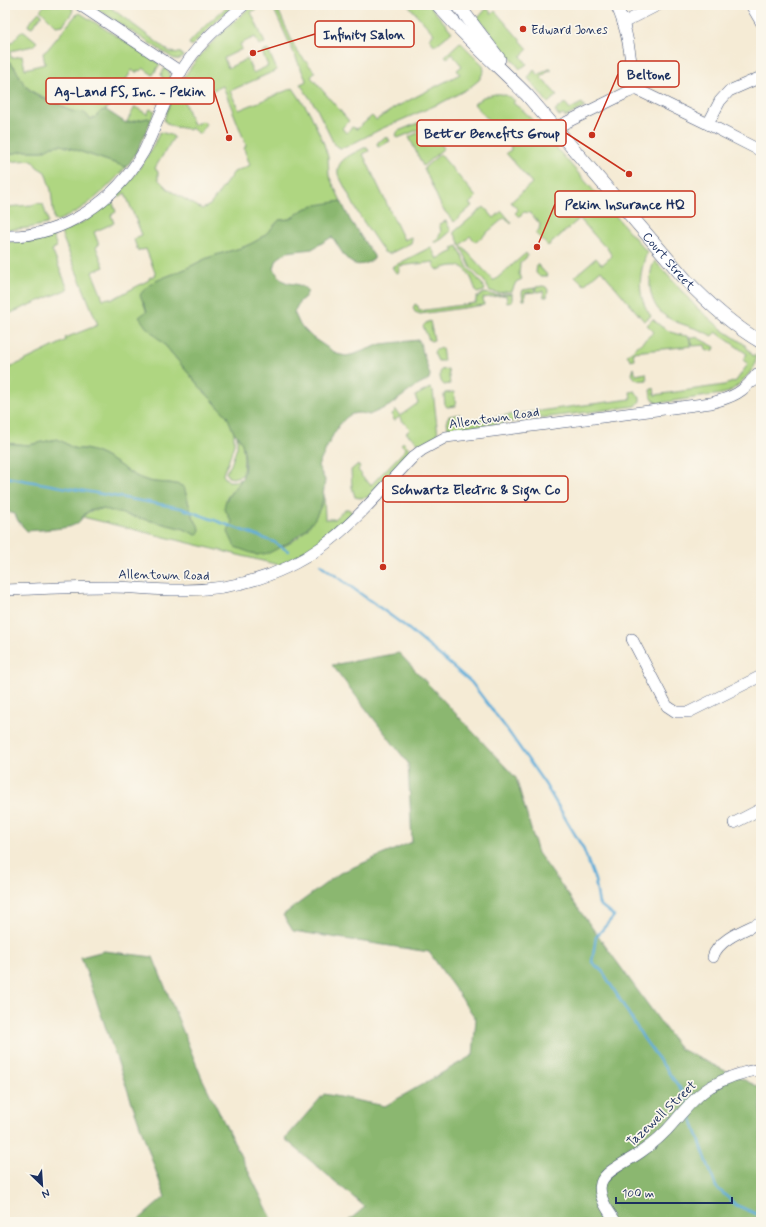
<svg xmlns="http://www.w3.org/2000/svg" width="766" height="1227" font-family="Mynerve,sans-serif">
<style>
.green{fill:#afd681;stroke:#658270}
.forest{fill:#8bb76f;stroke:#537366}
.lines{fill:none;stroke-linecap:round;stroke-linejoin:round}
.stream{stroke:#5facd8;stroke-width:2.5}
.minor-casing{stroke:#3c4b70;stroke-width:12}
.major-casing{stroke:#3c4b70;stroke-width:14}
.minor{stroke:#fff;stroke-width:11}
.major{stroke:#fff;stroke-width:13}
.poi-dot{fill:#c8321e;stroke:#fbf7ec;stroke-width:1.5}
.labels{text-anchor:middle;stroke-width:3.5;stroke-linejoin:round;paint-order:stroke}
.poi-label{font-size:13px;fill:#1b2f5e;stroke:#fbf7ec;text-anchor:start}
.street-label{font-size:13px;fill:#1b2f5e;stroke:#fbf7ec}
.leader{fill:none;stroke:#c8321e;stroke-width:1.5}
.callout-dot{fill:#c8321e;stroke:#fbf7ec;stroke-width:1.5}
.callout{fill:#fbf7ec;stroke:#c8321e;stroke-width:1.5}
.callout-label{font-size:14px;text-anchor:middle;font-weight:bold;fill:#1b2f5e}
</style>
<rect width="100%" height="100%" fill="#fbf7ec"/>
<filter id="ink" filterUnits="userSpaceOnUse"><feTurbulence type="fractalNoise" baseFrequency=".025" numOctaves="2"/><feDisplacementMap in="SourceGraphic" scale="8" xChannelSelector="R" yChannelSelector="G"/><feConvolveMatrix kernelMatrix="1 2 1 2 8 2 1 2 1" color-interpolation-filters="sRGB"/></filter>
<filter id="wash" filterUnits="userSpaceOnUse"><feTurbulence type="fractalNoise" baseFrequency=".012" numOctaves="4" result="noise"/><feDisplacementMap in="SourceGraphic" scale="16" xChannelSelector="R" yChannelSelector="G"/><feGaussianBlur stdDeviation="0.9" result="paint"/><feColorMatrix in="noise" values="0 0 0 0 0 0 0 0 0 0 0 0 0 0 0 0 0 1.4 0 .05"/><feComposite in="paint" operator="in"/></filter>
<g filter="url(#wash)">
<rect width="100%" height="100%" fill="#f5ebd5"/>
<g class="green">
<path d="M45 5H68L73 9 72 13 63 25 56 26 40 10Z"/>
<path d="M91 5H107L170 52 181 53 183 57 178 60 174 59Z"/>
<path d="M229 5H234L208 29 193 45H190L189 43 207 24Z"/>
<path d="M253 5H257V9L251 12 265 43 259 45 255 37 240 44 242 49 224 58 228 68 247 59 253 73 268 66 262 52 268 50 277 70 230 91 239 110 293 88 310 113 324 144 328 157 329 176 341 201 304 209 290 219 279 220C272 228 265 236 256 241 243 249 227 251 213 256 203 259 194 265 185 269 169 277 150 279 141 295L154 334 164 344 199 386 228 417 234 433V444L228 463 224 471 223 475 226 479 229 481H234L241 479 226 499 228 516 249 551 257 555C268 551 281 548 290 543 308 532 320 514 324 494L325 519H334L345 509H348L351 511 352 515 349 518 348 517C328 536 305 554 279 565L83 517C87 510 96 510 103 509L184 529 196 535 199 533 200 529 192 515 184 487C171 480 157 485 143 479 131 475 122 466 111 460 103 455 94 451 85 449 81 449 77 449 73 448 67 445 63 441 57 439L29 445 5 443V370L61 343 66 340 65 338 98 325 61 233 87 220 111 201 113 203 116 212 111 215 114 223 94 232 99 245 96 247 104 267 92 272 103 299 110 298 111 300 149 280V278L156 275 146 249 138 251 134 240 137 237 142 235 125 193 119 197 118 194C137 174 148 157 160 132L171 135 174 137 155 168 158 172V179L169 190 202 209 210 205 234 172 250 165 244 149 246 145 223 86 184 101 193 125 203 121 206 124 200 134 191 128 190 130C181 126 169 129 164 120 178 71 216 37 253 5Z"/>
<path d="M272 5H276L296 50 315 72 311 77 349 121 342 128 346 133 352 127 357 129 372 116 376 120 396 107 460 74 457 70 462 66 452 54 447 58 445 56 460 42 483 65 484 71 479 80 469 88 443 102 381 129 346 147 340 148 334 144 316 107 300 84 305 82 306 80Z"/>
<path d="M408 5H429L452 32 436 45H434L429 38 434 34Z"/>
<path d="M487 8 492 14 495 11 528 49 521 56 527 64 520 69 478 18Z"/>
<path d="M39 12 42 15 32 27H29L28 25 29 23Z"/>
<path d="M80 13 160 64 153 75 143 68 140 71 138 70 136 73 132 70 124 83 126 84 125 86 123 85 106 110 101 111 94 118 90 119 86 114 71 111 33 92 22 83 15 67 10 62 5 60V50L22 31H24L37 42 33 46 10 51 11 58 22 56 25 69 45 64 43 53 47 50 76 15Z"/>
<path d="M165 68 169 71 170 76 158 103 155 102 154 101 162 84 163 80 161 74Z"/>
<path d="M551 68V71L549 70 541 78 557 95 548 103 528 78 534 70 538 75Z"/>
<path d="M495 94C503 93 509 96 515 101L513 103 525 112 647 252C639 274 636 296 651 316L644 321 601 270 584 285 575 276 596 258 601 264H603L612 256 605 245H603L580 219H579L548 246 535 233 539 230 540 224 530 213 524 212 519 217 515 213 518 210 511 202 532 183 506 153 511 150 510 141H507L474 104 483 97Z"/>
<path d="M565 103 570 109 582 103 585 107 565 117 564 115 559 116 555 111Z"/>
<path d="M135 107 147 114 150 109 155 111 151 120 148 118 126 123Z"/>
<path d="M418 123 420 129 398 138 396 135 398 131Z"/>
<path d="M428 128 444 148 423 166 409 137Z"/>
<path d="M384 138H388L390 141 378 147 377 144 378 142Z"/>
<path d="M61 145 126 167C106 190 85 210 57 221L54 219 51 190 45 172 37 167 32 160 5 162V155L25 151H43L52 146Z"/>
<path d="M364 148H367L369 151 363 154 404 240 411 237 412 239 411 243 389 254 384 252 359 215 338 174C336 159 353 154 364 148Z"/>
<path d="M440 154 476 197 469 204 472 206 454 222 442 208 424 168Z"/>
<path d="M37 203 43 204 48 221 47 224 28 228 5 230V207L32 205Z"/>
<path d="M484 207 494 218 502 211 512 223 511 224 506 218H504L476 242 470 236 461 245 493 280H495L526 253 528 256 520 263 519 275 522 279 516 282 512 291 498 293 490 291 484 281 471 268 454 232Z"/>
<path d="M446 221 451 231 442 239 435 243 434 241C441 237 442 231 439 224Z"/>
<path d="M53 236 57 247 52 250 68 289 6 315 8 320 5 322V242L24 241Z"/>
<path d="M458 246 468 268 479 280 485 289 484 291 477 293C472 282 469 264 454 266 448 266 443 268 438 270L434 266V262L399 266V272L397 273H396L392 267 431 247 437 259 454 251 452 248Z"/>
<path d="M655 261 696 307 723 330 744 344 753 356 755 355 756 359 754 367 748 375 736 387 729 392 722 394 659 403H657L651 397 650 390 654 388 655 395 724 385 736 381 748 364 743 360 747 354 716 332 712 336C687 321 655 326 650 288 650 280 650 268 655 261Z"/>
<path d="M537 264 548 276H539L536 273Z"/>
<path d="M543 286 546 287 548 290 547 297H544L543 291 537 292 536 287Z"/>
<path d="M535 288V292L525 293V300H523L522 293 523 290Z"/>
<path d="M484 293 497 295 512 293V302L507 303 506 295 483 298 484 305 420 314 415 312 413 308 415 304 418 306 419 311 476 303V298Z"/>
<path d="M653 319C662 329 674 335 688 336L692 346 633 352 634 359 631 360 627 355 654 332 647 325Z"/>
<path d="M430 321 434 340 431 341 429 340 423 326 426 323Z"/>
<path d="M690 337 695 338 696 337 715 347 714 350 706 351 705 345 693 346Z"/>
<path d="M442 348 444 361H438L434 353 435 350Z"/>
<path d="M634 368 636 375 646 373 647 380C640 381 635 381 632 374Z"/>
<path d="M448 369 450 384 444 385C440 382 439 374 441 370Z"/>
<path d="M430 388 433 391 438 435 421 445 406 433 410 429 399 417 394 421 392 414 396 410 400 416 418 403 415 396Z"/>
<path d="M635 391 640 398V401L636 406 448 430 447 419 449 416 460 414 461 421 631 399 630 392Z"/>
<path d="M454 392 456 406 447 407 445 405 444 395 445 393Z"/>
<path d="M237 435 242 442 244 458 243 475 233 478 228 477 226 472 231 465 237 447Z"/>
<path d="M403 442 410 449 411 453 369 497 360 498 355 497 352 487 351 470 357 465 360 467 358 470 362 475 361 476 371 485 406 449 401 444Z"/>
</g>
<g class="forest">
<path d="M5 60C19 65 18 82 32 92 41 98 51 101 60 105 64 107 68 110 71 111 82 113 81 108 90 119L94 118 101 111 106 110 126 123 148 118 151 120C144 136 138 154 126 167L61 145 52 146 43 151H25L5 155Z"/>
<path d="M341 201 350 220 374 256V259C349 276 343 251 332 237L312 249 287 252 277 259 274 268C285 292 294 277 308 291L305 297 300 301 294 312 300 325 313 338 337 354 346 356 355 354 381 344 419 340 430 375 429 379 425 382 415 387 389 406 369 415C363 413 356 412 350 415 335 424 326 451 318 466L325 480 322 504 314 520 304 531 290 542 269 553 257 555 235 547 228 532 232 522 224 508C225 505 225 501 227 499 231 491 240 484 243 476 247 464 245 439 234 433L227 416 199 386 164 344 146 327 139 317 147 311 140 295C150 279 169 277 185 269 194 265 203 259 213 256 227 251 243 249 256 241 265 236 272 228 279 220L290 219 304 209 317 205Z"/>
<path d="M57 439C63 441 67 445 73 448 77 449 81 449 85 449 94 451 103 455 111 460 122 466 131 475 143 479 156 485 171 480 184 487L192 515 200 529 199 533 196 535 184 529 103 509C97 509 90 509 85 514 81 518 82 521 74 525 67 529 37 530 27 531L18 521 15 514 5 511V443L29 445Z"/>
<path d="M399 653 516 778 538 853 680 1049 761 1088V1222H347L365 1207 285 1139 324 1094 385 1106 473 1055 476 1019 429 952 293 931 283 915 340 873 412 842 408 763 332 665Z"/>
<path d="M104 951 153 957 201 1076 272 1219 275 1222H136L165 1197 81 957Z"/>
</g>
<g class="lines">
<g class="stream">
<path d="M5 477 181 508 274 542 288 551"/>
<path d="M321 565 405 626 471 682 506 728 545 784 583 848 595 880 599 904 614 916 596 937 592 962 603 972 644 1039 682 1091 686 1101"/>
<path d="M690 1114 716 1187 736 1205 761 1216"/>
</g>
</g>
</g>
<g filter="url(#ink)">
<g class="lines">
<defs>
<g id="minor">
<path d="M80 5 181 72"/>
<path d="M616 5C629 31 631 61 634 90"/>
<path d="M751 5 761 22"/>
<path d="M623 23 658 5"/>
<path d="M708 124 720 101 729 91 761 77"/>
<path d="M555 128 626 93 634 90H638L708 124 761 151"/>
<path d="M5 236C63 238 116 200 144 151 159 121 168 89 188 61 203 39 224 22 244 5"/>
<path d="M5 590C39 589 74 587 108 587 131 587 154 590 178 590 230 591 280 577 323 546 356 522 384 487 413 457L422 450 446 437 711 403C733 397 743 393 757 374"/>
<path d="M632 639 667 706 676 712H689L761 676"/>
<path d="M734 823 761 809"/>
<path d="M713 957C718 939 745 930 761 922"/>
<path d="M616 1222C609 1212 597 1196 601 1183 605 1170 631 1160 641 1152 653 1144 665 1133 675 1121 685 1109 696 1096 710 1087 725 1078 743 1072 761 1069"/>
</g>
<g id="major">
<path id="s1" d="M438 5C465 37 497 65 527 95L686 280C709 304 732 325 761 342"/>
<path d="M458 5 499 59"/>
<path d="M752 381 761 375"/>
</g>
</defs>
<use href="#minor" class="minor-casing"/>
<use href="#major" class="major-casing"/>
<use href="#minor" class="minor"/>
<use href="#major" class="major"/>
</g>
</g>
<circle class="poi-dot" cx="523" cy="29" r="4"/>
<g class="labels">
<g class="poi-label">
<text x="531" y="34">Edward Jones</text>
</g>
<g class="street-label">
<text dy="5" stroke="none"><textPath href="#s1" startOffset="345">Court Street</textPath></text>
<text transform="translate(494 417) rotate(-8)" y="5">Allentown Road</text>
<text transform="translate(164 574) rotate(1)" y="5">Allentown Road</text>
<text transform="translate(661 1113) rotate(-43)" y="5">Tazewell Street</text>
</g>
</g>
<path class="leader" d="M253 53L315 34M592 135L618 74M229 138L214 91M629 174L566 133M537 247L555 204M383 567L383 489"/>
<g class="callout-dot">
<circle cx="253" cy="53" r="4"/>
<circle cx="592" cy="135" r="4"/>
<circle cx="229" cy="138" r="4"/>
<circle cx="629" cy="174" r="4"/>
<circle cx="537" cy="247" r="4"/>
<circle cx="383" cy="567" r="4"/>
</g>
<g class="callout">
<rect x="315" y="21" width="99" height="26" rx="4"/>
<rect x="618" y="61" width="61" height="26" rx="4"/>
<rect x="46" y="78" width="168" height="26" rx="4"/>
<rect x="417" y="120" width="149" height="26" rx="4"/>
<rect x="555" y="191" width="140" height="26" rx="4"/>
<rect x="383" y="476" width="185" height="26" rx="4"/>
</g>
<g class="callout-label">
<text x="364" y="39">Infinity Salon</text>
<text x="649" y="79">Beltone</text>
<text x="130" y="96">Ag-Land FS, Inc. - Pekin</text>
<text x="492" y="138">Better Benefits Group</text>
<text x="625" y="209">Pekin Insurance HQ</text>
<text x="476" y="494">Schwartz Electric &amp; Sign Co</text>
</g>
<rect width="766" height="1227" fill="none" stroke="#fbf7ec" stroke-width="20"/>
<g transform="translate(42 1185) rotate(155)" stroke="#fbf7ec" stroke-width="3" paint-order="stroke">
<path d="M0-3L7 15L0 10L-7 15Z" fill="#1b2f5e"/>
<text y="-6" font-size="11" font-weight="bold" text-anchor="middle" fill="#1b2f5e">N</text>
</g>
<path d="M616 1197v6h116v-6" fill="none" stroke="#1b2f5e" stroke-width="2"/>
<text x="622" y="1197" font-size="12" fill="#1b2f5e" stroke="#fbf7ec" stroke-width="3" paint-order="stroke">100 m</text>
</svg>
